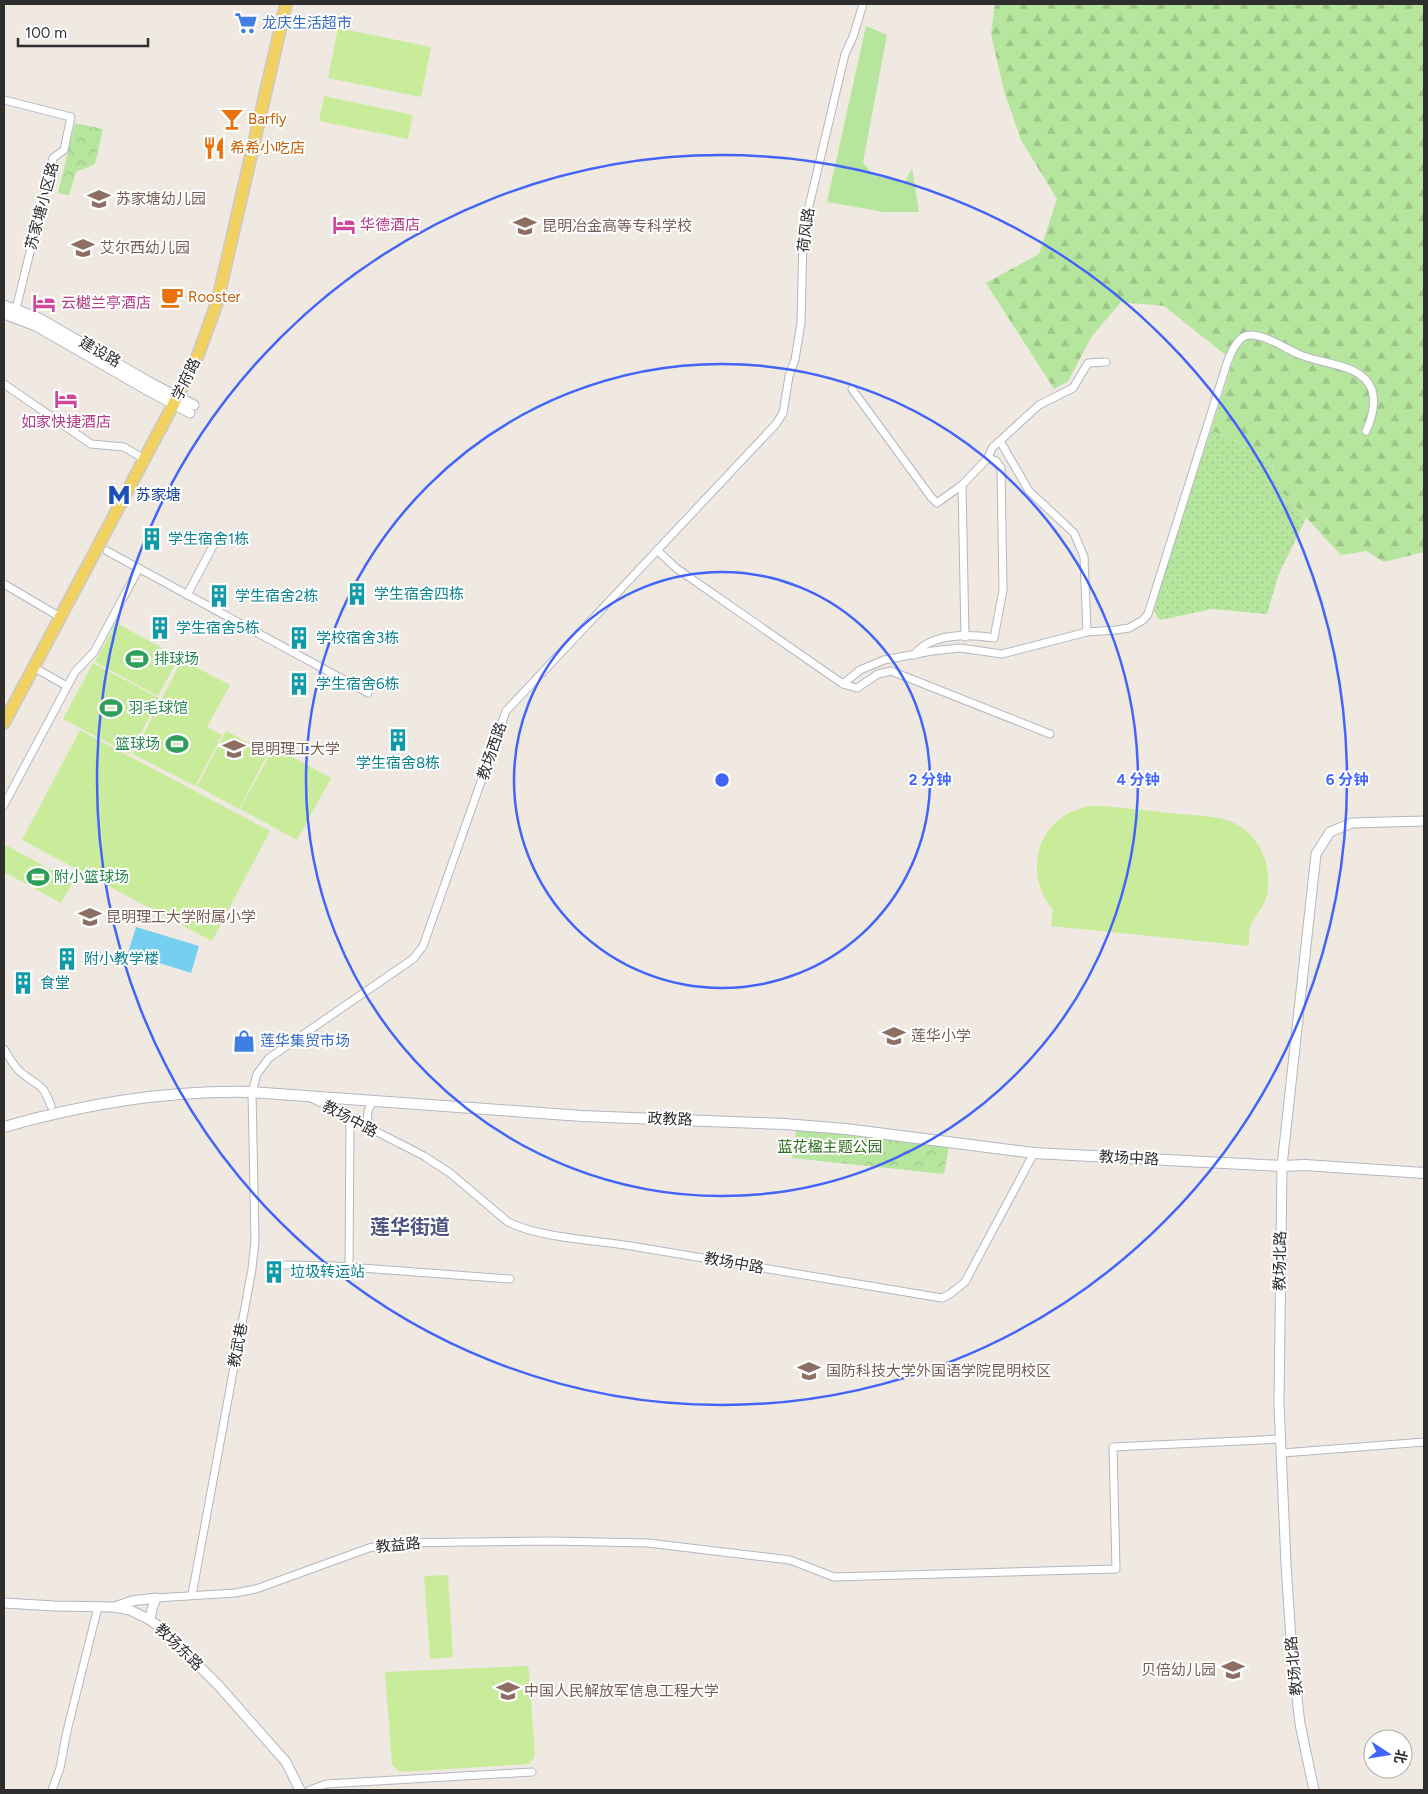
<svg xmlns="http://www.w3.org/2000/svg" width="1428" height="1794" font-family="Figtree,'Noto Sans SC',sans-serif">
<style>
.grass{fill:url(#grass-dots)}
.forest{fill:url(#forest-firs)}
.park{fill:url(#park-crowns)}
.garden{fill:#b6e59e}
.pitch{fill:#c9ec9a}
.water{fill:#75cff0}
.lines{fill:none;stroke-linecap:round;stroke-linejoin:round}
.minor-casing{stroke:#b4b7c1;stroke-width:9}
.tertiary-casing{stroke:#b4b7c1;stroke-width:11}
.secondary-casing{stroke:#b4b7c1;stroke-width:12}
.primary-casing{stroke:#c9c9c9;stroke-width:14}
.minor{stroke:#fff;stroke-width:7}
.tertiary{stroke:#fff;stroke-width:9}
.secondary{stroke:#fff;stroke-width:10}
.primary{stroke:#f2d163;stroke-width:11}
.ring{fill:none;stroke:#4264fb;stroke-width:2.5}
.labels{text-anchor:middle;stroke-width:4;stroke-linejoin:round;paint-order:stroke}
.shop-label{font-size:15px;fill:#366cbe;stroke:#fff;text-anchor:start}
.food-label{font-size:15px;fill:#c56008;stroke:#fff;text-anchor:start}
.education-label{font-size:15px;fill:#785e54;stroke:#fff;text-anchor:start}
.street-label{font-size:15px;fill:#2e2e2e;stroke:#fff}
.hotel-label{font-size:15px;fill:#b23c85;stroke:#fff;text-anchor:start}
.transit-label{font-size:15px;fill:#164399;stroke:#fff;text-anchor:start}
.culture-label{font-size:15px;fill:#0d838f;stroke:#fff;text-anchor:start}
.leisure-label{font-size:15px;fill:#27864d;stroke:#fff;text-anchor:start}
.park-label{font-size:15px;fill:#2c6e1b;stroke:#fff}
.district-label{font-size:20px;font-weight:bold;fill:#4d5680;stroke:#fff}
.centre{fill:#4264fb;stroke:#fff;stroke-width:2.5}
.ring-label{font-size:15px;text-anchor:middle;font-weight:bold;fill:#4264fb;stroke:#fff;stroke-width:4;stroke-linejoin:round;paint-order:stroke}
</style>
<defs>
<pattern id="grass-dots" width="8" height="8" patternUnits="userSpaceOnUse" patternTransform="scale(1.25)"><rect width="8" height="8" fill="#b6e59e"/><path d="M2 2h.1M6 6h.1" fill="none" stroke="#9dc588" stroke-width="1.8" stroke-linecap="round"/></pattern>
<pattern id="forest-firs" width="22" height="20" patternUnits="userSpaceOnUse" patternTransform="scale(1.25)"><rect width="22" height="20" fill="#b6e59e"/><path d="M5 1l3.5 6h-7zM16 11l3.5 6h-7z" fill="#9dc588"/></pattern>
<pattern id="park-crowns" width="20" height="18" patternUnits="userSpaceOnUse" patternTransform="scale(1.25)"><rect width="20" height="18" fill="#b6e59e"/><path d="M2 6a3 3 0 1 1 6 0M12 15a3 3 0 1 1 6 0" fill="none" stroke="#9dc588"/></pattern>
</defs>
<rect width="100%" height="100%" fill="#efe9e1"/>
<path class="grass" d="M1211 430 1272 458 1273 482 1306 518 1278 576 1267 614 1212 609 1160 620 1154 611 1166 566Z"/>
<path class="forest" d="M995 4H1424V552L1384 562 1366 551 1341 555 1273 482 1272 458 1211 430 1233 361 1164 306 1121 302 1092 336 1068 381 1054 389 986 283 1039 254 1057 199 1021 140 1004 91 991 34Z"/>
<g class="park">
<path d="M75 123 103 129 95 164 76 172 69 195 58 193Z"/>
<path d="M796 1131H829L949 1146 944 1174 792 1158Z"/>
</g>
<path class="garden" d="M866 26 887 35 863 162 873 175 897 181 904 184 912 168 919 212H884L827 202Z"/>
<g class="pitch">
<path d="M338 28 431 47 421 97 328 78Z"/>
<path d="M324 96 413 115 408 139 319 121Z"/>
<path d="M116 623 179 657 158 696 95 662Z"/>
<path d="M182 660 230 685 207 727 222 735 195 786 133 754Z"/>
<path d="M93 663 159 698 130 754 63 719Z"/>
<path d="M80 730 270 831 212 941 22 840Z"/>
<path d="M226 731 268 753 239 809 197 786Z"/>
<path d="M274 747 331 778 297 840 240 809Z"/>
<path d="M1089 806H1101C1124 808 1147 810 1169 813 1187 815 1206 815 1223 819 1252 826 1271 856 1268 886 1267 905 1260 908 1252 923 1248 929 1249 939 1249 946L1051 926 1053 910C1029 882 1031 837 1064 816 1072 811 1081 808 1089 806Z"/>
<path d="M4 844 73 882 61 903 4 872Z"/>
<path d="M448 1575 453 1657 430 1659 424 1576Z"/>
<path d="M527 1666 529 1671 535 1756 529 1764 400 1772 392 1765 385 1672Z"/>
</g>
<path class="water" d="M136 927 199 946 191 973 128 953Z"/>
<g class="lines">
<defs>
<g id="minor">
<path d="M4 100 71 117 64 150 53 158 16 309"/>
<path d="M4 384 91 444 124 447 144 459"/>
<path d="M852 389 931 497 937 503 962 485 988 458 992 448 1039 405 1073 388 1088 363 1106 362"/>
<path d="M1000 441 1029 491 1074 533 1084 557 1087 632"/>
<path d="M962 485 965 637"/>
<path d="M657 550 676 568 843 684 857 688 878 674 891 671 1050 734"/>
<path d="M107 551 368 693"/>
<path d="M4 584 60 617"/>
<path d="M187 595 214 544"/>
<path d="M914 655C931 633 968 634 994 638L1003 590 1001 468 996 461 988 458"/>
<path d="M33 667 67 686"/>
<path d="M843 684 860 670 884 660 932 651 960 648 1002 654 1087 632 1116 630 1129 628 1143 620 1148 614 1227 363C1230 355 1235 342 1243 337 1256 329 1283 347 1296 353 1319 365 1362 362 1372 390 1376 404 1372 418 1366 431"/>
<path d="M4 805 75 672 94 652 139 568"/>
<path d="M4 1049C9 1057 15 1069 23 1074 39 1087 43 1083 51 1106"/>
<path d="M311 1098 424 1156 450 1173 508 1222C540 1238 595 1240 631 1246 734 1264 838 1281 942 1298L950 1294 965 1282 1034 1153"/>
<path d="M373 1131C365 1118 366 1111 374 1100"/>
<path d="M285 1265 334 1266 510 1279"/>
<path d="M349 1267 350 1119"/>
<path d="M1282 1453 1424 1442"/>
<path d="M192 1595 252 1269 255 1241 252 1092 257 1074 269 1058 413 959 423 946 506 711 776 424 783 413 789 376 795 360 801 323 803 236 806 219 845 54 853 37 863 4"/>
<path d="M156 1598 235 1593 256 1589 369 1548 392 1543 551 1541 648 1543 790 1560 834 1577 1116 1569 1113 1447 1281 1439"/>
<path d="M52 1790 60 1768 67 1731 98 1607"/>
<path d="M310 1790 326 1784 532 1772"/>
</g>
<g id="tertiary">
<path d="M4 305 39 318 151 383 194 405"/>
<path d="M4 314 36 326 147 390 190 413"/>
<path d="M4 1603 55 1606 114 1607 130 1610 150 1620 162 1629 219 1686 286 1762 300 1790"/>
<path d="M115 1607 132 1601 156 1598 152 1609 150 1620"/>
<path d="M1314 1790 1300 1724 1292 1654 1286 1564 1279 1404 1282 1166 1316 854 1330 832 1352 823 1424 821"/>
</g>
<path id="secondary" d="M4 1127C84 1104 168 1090 252 1092L582 1116 784 1124 846 1129 1034 1153 1282 1166 1305 1165 1424 1173"/>
<path id="primary" d="M4 723 172 407 198 355 217 303 286 4"/>
</defs>
<use href="#minor" class="minor-casing"/>
<use href="#tertiary" class="tertiary-casing"/>
<use href="#secondary" class="secondary-casing"/>
<use href="#primary" class="primary-casing"/>
<use href="#minor" class="minor"/>
<use href="#tertiary" class="tertiary"/>
<use href="#secondary" class="secondary"/>
<use href="#primary" class="primary"/>
</g>
<g class="ring">
<circle cx="722" cy="780" r="208"/>
<circle cx="722" cy="780" r="416"/>
<circle cx="722" cy="780" r="625"/>
</g>
<defs>
<symbol id="supermarket-bare" viewBox="-9 -9 18 18"><path d="M-6-5.5h2.5l.6 2H6L4.5 2H-2.5L-4.4-4H-6ZM-1.5 3.2a1.3 1.3 0 1 0 .1 0ZM3 3.2a1.3 1.3 0 1 0 .1 0Z" fill="#3f7fe0" stroke="#fff" stroke-width="2.5" paint-order="stroke"/></symbol>
<symbol id="bar-bare" viewBox="-9 -9 18 18"><path d="M-6-5H6L.8 .8V4.5H3.5V6h-7V4.5H-.8V.8Z" fill="#e8710a" stroke="#fff" stroke-width="2.5" paint-order="stroke"/></symbol>
<symbol id="restaurant-bare" viewBox="-9 -9 18 18"><path d="M-5-6h1v4h1v-4h1v4h1v-4h1v5L-1.5 .5V6h-2V.5L-5-1ZM5-6V6H3V1.5H1.5Q1.5-4 5-6Z" fill="#e8710a" stroke="#fff" stroke-width="2.5" paint-order="stroke"/></symbol>
<symbol id="school-bare" viewBox="-9 -9 18 18"><path d="M0-5L7-2L0 1L-7-2ZM-4 1L0 2.5L4 1V4Q0 6-4 4Z" fill="#8d6e63" stroke="#fff" stroke-width="2.5" paint-order="stroke"/></symbol>
<symbol id="hotel-bare" viewBox="-9 -9 18 18"><path d="M-6-4.5h1.5V1H6V5H4.5V3h-9V5H-6ZM-4 0a1.8 1.8 0 1 1 3.6 0ZM.5 0V-2.5h3Q6-2.5 6 0Z" fill="#d1479c" stroke="#fff" stroke-width="2.5" paint-order="stroke"/></symbol>
<symbol id="university-bare" viewBox="-9 -9 18 18"><path d="M0-5L7-2L0 1L-7-2ZM-4 1L0 2.5L4 1V4Q0 6-4 4Z" fill="#8d6e63" stroke="#fff" stroke-width="2.5" paint-order="stroke"/></symbol>
<symbol id="cafe-bare" viewBox="-9 -9 18 18"><path d="M-5.5-4.5H6V0H3Q3 3.5 0 3.5H-2.5Q-5.5 3.5-5.5 0ZM3-3.2v2h1.7v-2ZM-6 4.5H4V6H-6Z" fill="#e8710a" stroke="#fff" stroke-width="2.5" paint-order="stroke"/></symbol>
<symbol id="metro-bare" viewBox="-9 -9 18 18"><path d="M-5.5 5V-5H-3L0 0L3-5H5.5V5H3V-.5L0 4L-3-.5V5Z" fill="#1a4fb4" stroke="#fff" stroke-width="2.5" paint-order="stroke"/></symbol>
<symbol id="building-bare" viewBox="-9 -9 18 18"><path d="M-4-6H4V6H1V3H-1V6H-4ZM-2.5-4.3h1.7v1.8h-1.7ZM.8-4.3h1.7v1.8H.8ZM-2.5-1h1.7V.8h-1.7ZM.8-1h1.7V.8H.8Z" fill="#0f9aa8" stroke="#fff" stroke-width="2.5" paint-order="stroke"/></symbol>
<symbol id="stadium-bare" viewBox="-9 -9 18 18"><path d="M0-5a6.5 5 0 1 0 0 10a6.5 5 0 1 0 0-10ZM-3.5-1.8h7v3.6h-7Z" fill="#2e9e5b" stroke="#fff" stroke-width="2.5" paint-order="stroke"/></symbol>
<symbol id="shop-bare" viewBox="-9 -9 18 18"><path d="M-5-2.5h2.3a2.7 3.5 0 0 1 5.4 0H5L5.5 6h-11ZM-1.5-2.5h3a1.5 2.3 0 0 0-3 0Z" fill="#3f7fe0" stroke="#fff" stroke-width="2.5" paint-order="stroke"/></symbol>
</defs>
<g fill-rule="evenodd">
<use href="#supermarket-bare" x="230" y="7" width="32" height="32"/>
<use href="#bar-bare" x="216" y="103" width="32" height="32"/>
<use href="#restaurant-bare" x="198" y="132" width="32" height="32"/>
<use href="#school-bare" x="83" y="183" width="32" height="32"/>
<use href="#hotel-bare" x="328" y="209" width="32" height="32"/>
<use href="#university-bare" x="509" y="210" width="32" height="32"/>
<use href="#school-bare" x="67" y="232" width="32" height="32"/>
<use href="#cafe-bare" x="156" y="281" width="32" height="32"/>
<use href="#hotel-bare" x="28" y="287" width="32" height="32"/>
<use href="#hotel-bare" x="50" y="383" width="32" height="32"/>
<use href="#metro-bare" x="103" y="479" width="32" height="32"/>
<use href="#building-bare" x="136" y="523" width="32" height="32"/>
<use href="#building-bare" x="341" y="578" width="32" height="32"/>
<use href="#building-bare" x="203" y="580" width="32" height="32"/>
<use href="#building-bare" x="144" y="612" width="32" height="32"/>
<use href="#building-bare" x="283" y="622" width="32" height="32"/>
<use href="#stadium-bare" x="121" y="643" width="32" height="32"/>
<use href="#building-bare" x="283" y="668" width="32" height="32"/>
<use href="#stadium-bare" x="95" y="692" width="32" height="32"/>
<use href="#building-bare" x="382" y="724" width="32" height="32"/>
<use href="#stadium-bare" x="161" y="728" width="32" height="32"/>
<use href="#university-bare" x="218" y="733" width="32" height="32"/>
<use href="#stadium-bare" x="22" y="861" width="32" height="32"/>
<use href="#school-bare" x="74" y="901" width="32" height="32"/>
<use href="#building-bare" x="51" y="943" width="32" height="32"/>
<use href="#building-bare" x="7" y="967" width="32" height="32"/>
<use href="#school-bare" x="878" y="1020" width="32" height="32"/>
<use href="#shop-bare" x="228" y="1025" width="32" height="32"/>
<use href="#building-bare" x="258" y="1256" width="32" height="32"/>
<use href="#university-bare" x="793" y="1355" width="32" height="32"/>
<use href="#school-bare" x="1217" y="1654" width="32" height="32"/>
<use href="#university-bare" x="492" y="1675" width="32" height="32"/>
</g>
<g class="labels">
<g class="shop-label">
<text x="262" y="28">龙庆生活超市</text>
<text x="260" y="1046">莲华集贸市场</text>
</g>
<g class="food-label">
<text x="248" y="124">Barfly</text>
<text x="230" y="153">希希小吃店</text>
<text x="188" y="302">Rooster</text>
</g>
<g class="education-label">
<text x="116" y="204">苏家塘幼儿园</text>
<text x="542" y="231">昆明冶金高等专科学校</text>
<text x="100" y="253">艾尔西幼儿园</text>
<text x="250" y="754">昆明理工大学</text>
<text x="106" y="922">昆明理工大学附属小学</text>
<text x="911" y="1041">莲华小学</text>
<text x="826" y="1376">国防科技大学外国语学院昆明校区</text>
<text x="1216" y="1675" text-anchor="end">贝倍幼儿园</text>
<text x="524" y="1696">中国人民解放军信息工程大学</text>
</g>
<g class="street-label">
<text transform="translate(42 206) rotate(-75)" y="5">苏家塘小区路</text>
<text transform="translate(806 230) rotate(-83)" y="5">荷风路</text>
<text transform="translate(100 352) rotate(30)" y="5">建设路</text>
<text transform="translate(186 379) rotate(-64)" y="5">学府路</text>
<text transform="translate(492 751) rotate(-71)" y="5">教场西路</text>
<text transform="translate(350 1119) rotate(28)" y="5">教场中路</text>
<text transform="translate(670 1119) rotate(2)" y="5">政教路</text>
<text transform="translate(1129 1158) rotate(3)" y="5">教场中路</text>
<text transform="translate(1280 1261) rotate(-89)" y="5">教场北路</text>
<text transform="translate(734 1263) rotate(10)" y="5">教场中路</text>
<text transform="translate(238 1345) rotate(-79)" y="5">教武巷</text>
<text transform="translate(398 1545) rotate(-5)" y="5">教益路</text>
<text transform="translate(179 1647) rotate(44)" y="5">教场东路</text>
<text transform="translate(1294 1666) rotate(-96)" y="5">教场北路</text>
</g>
<g class="hotel-label">
<text x="360" y="230">华德酒店</text>
<text x="61" y="308">云樾兰亭酒店</text>
<text x="66" y="427" text-anchor="middle">如家快捷酒店</text>
</g>
<g class="transit-label">
<text x="136" y="500">苏家塘</text>
</g>
<g class="culture-label">
<text x="168" y="544">学生宿舍1栋</text>
<text x="374" y="599">学生宿舍四栋</text>
<text x="235" y="601">学生宿舍2栋</text>
<text x="176" y="633">学生宿舍5栋</text>
<text x="316" y="643">学校宿舍3栋</text>
<text x="316" y="689">学生宿舍6栋</text>
<text x="398" y="768" text-anchor="middle">学生宿舍8栋</text>
<text x="84" y="964">附小教学楼</text>
<text x="40" y="988">食堂</text>
<text x="290" y="1277">垃圾转运站</text>
</g>
<g class="leisure-label">
<text x="154" y="664">排球场</text>
<text x="128" y="713">羽毛球馆</text>
<text x="160" y="749" text-anchor="end">篮球场</text>
<text x="54" y="882">附小篮球场</text>
</g>
<g class="park-label">
<text x="830" y="1152">蓝花楹主题公园</text>
</g>
<g class="district-label">
<text x="410" y="1234">莲华街道</text>
</g>
</g>
<circle cx="722" cy="780" r="8" class="centre"/>
<g class="ring-label">
<text x="930" y="785">2 分钟</text>
<text x="1138" y="785">4 分钟</text>
<text x="1347" y="785">6 分钟</text>
</g>
<rect width="1428" height="1794" fill="none" stroke="#2e2e2e" stroke-width="10"/>
<g transform="translate(1388 1754) rotate(102)"><circle r="24" fill="#ffffff" stroke="#ababab"/>
<path d="M0-4L9 19L0 12L-9 19Z" fill="#4264fb"/>
<text y="-8" font-size="14" font-weight="bold" text-anchor="middle" fill="#2e2e2e">北</text>
</g>
<path d="M18 38v8h130v-8" fill="none" stroke="#2e2e2e" stroke-width="2.5"/>
<text x="25" y="38" font-size="15" fill="#2e2e2e" stroke="#ffffff" stroke-width="4" paint-order="stroke">100 m</text>
</svg>
